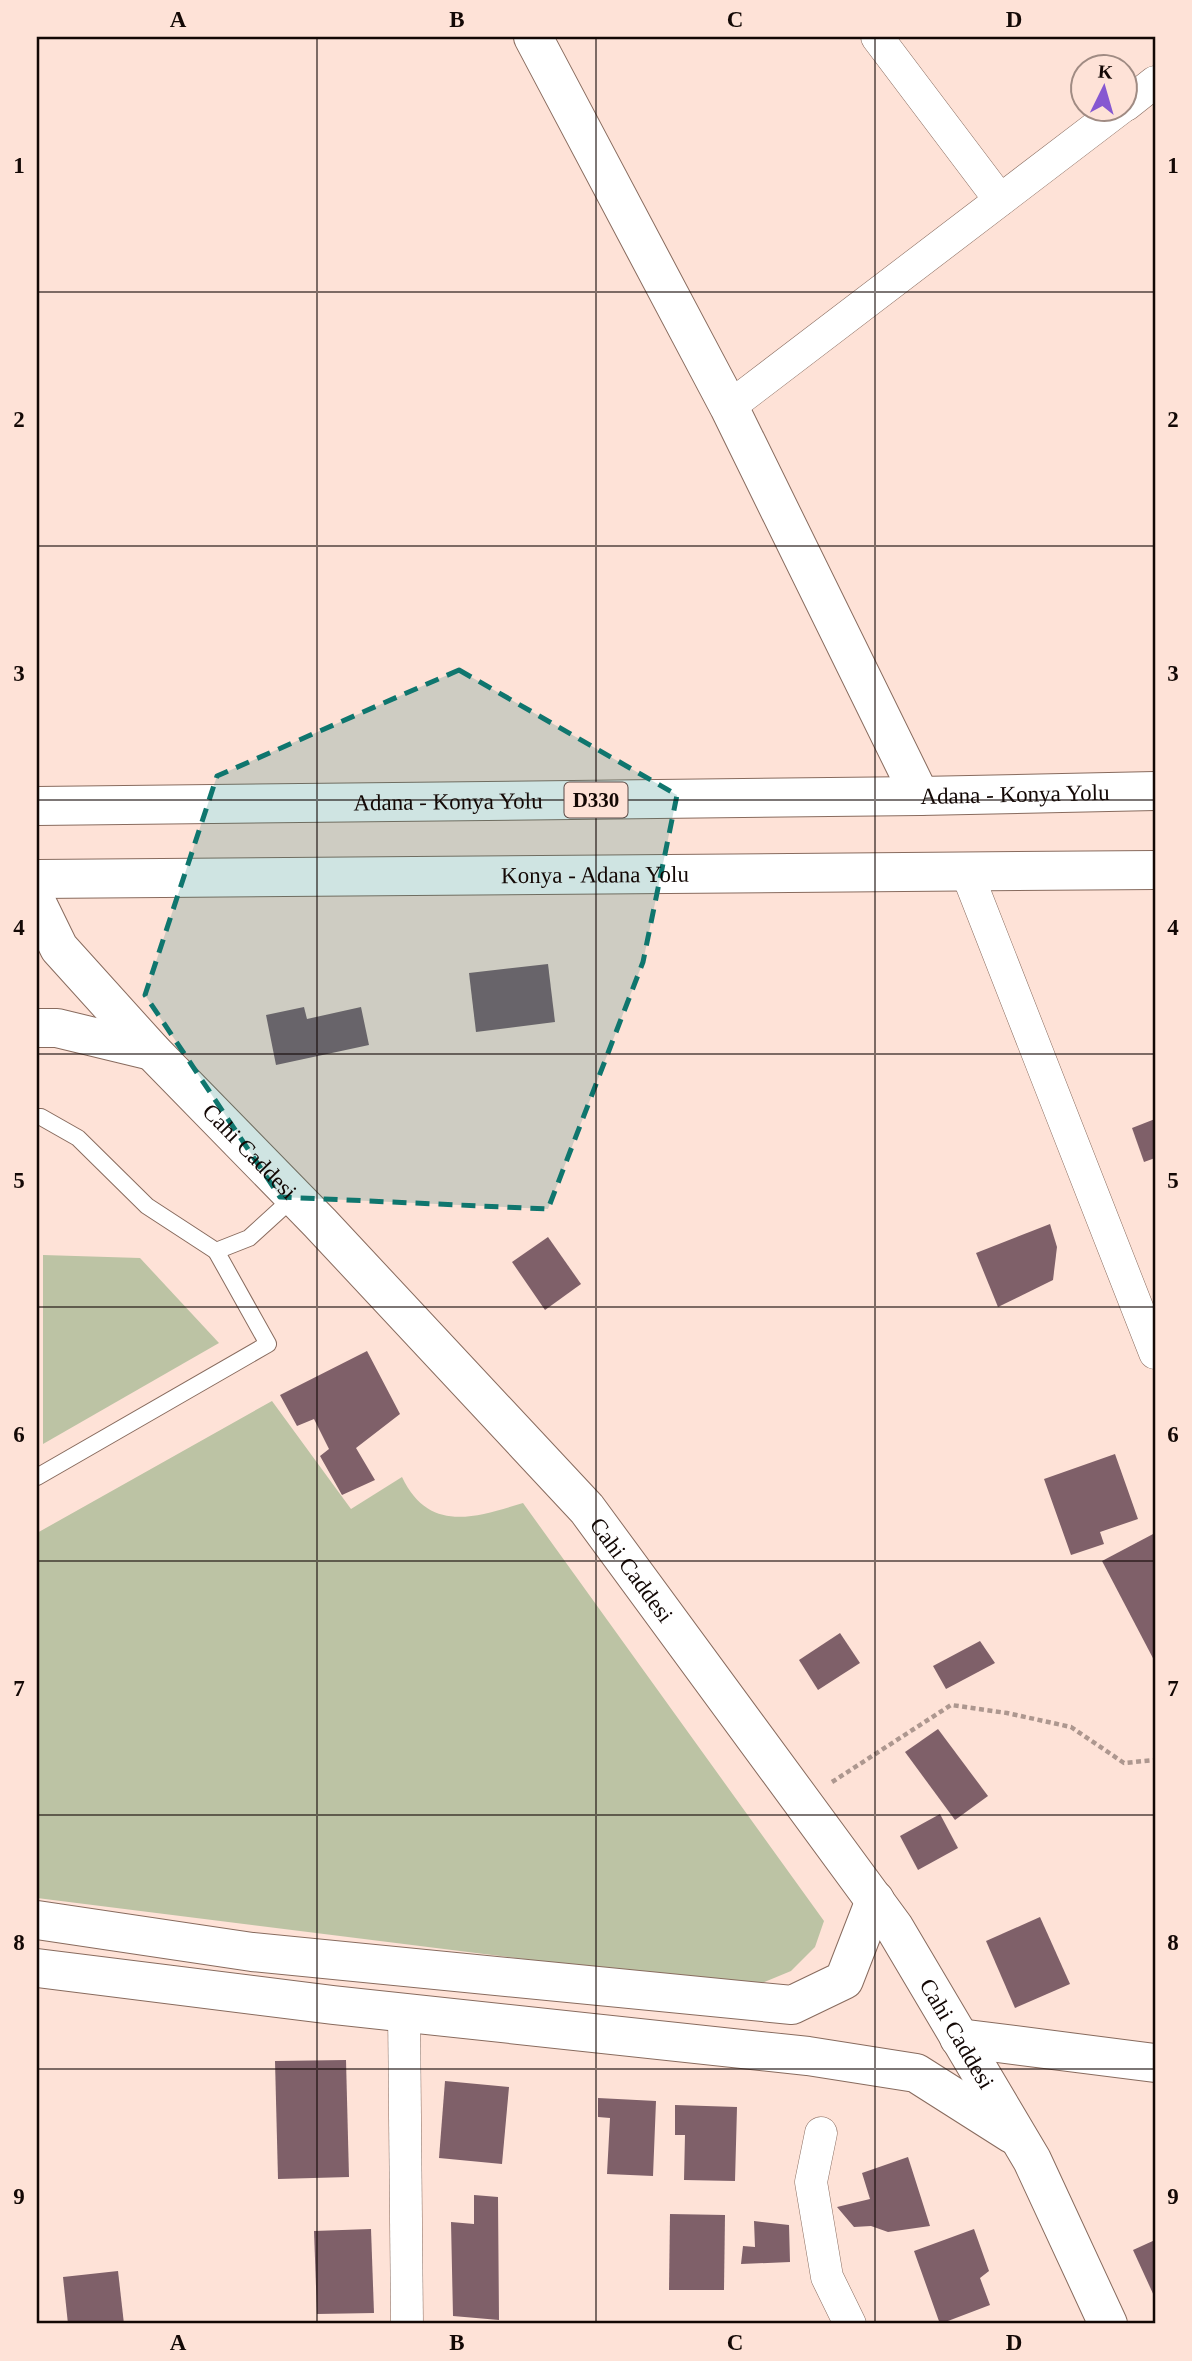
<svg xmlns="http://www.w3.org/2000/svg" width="1192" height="2361" font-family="'Times New Roman',serif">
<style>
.green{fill:#bcc3a4}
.building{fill:#7f6069}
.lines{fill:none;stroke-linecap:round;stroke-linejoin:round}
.lane-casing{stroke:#886b5e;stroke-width:18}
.street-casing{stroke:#886b5e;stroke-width:33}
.secondary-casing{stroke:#886b5e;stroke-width:40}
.highway-casing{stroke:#886b5e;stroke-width:40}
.path{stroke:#ad978f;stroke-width:4.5;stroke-dasharray:5 3.5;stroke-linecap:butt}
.lane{stroke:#fff;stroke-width:16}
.street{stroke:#fff;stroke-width:32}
.secondary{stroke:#fff;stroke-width:38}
.highway{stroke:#fff;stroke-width:38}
.marked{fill:#0f766e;fill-opacity:0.2;stroke:#0f766e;stroke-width:5;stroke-dasharray:14 9;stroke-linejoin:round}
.grid{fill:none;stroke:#130805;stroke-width:2;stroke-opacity:0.55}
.labels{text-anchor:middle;stroke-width:5;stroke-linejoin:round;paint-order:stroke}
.shield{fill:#fee2d7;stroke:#5a4944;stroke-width:2}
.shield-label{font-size:21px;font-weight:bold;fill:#130805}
.street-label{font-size:23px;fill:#130805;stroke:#fee2d7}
.neatline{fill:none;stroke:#130805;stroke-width:2.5}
.grid-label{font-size:23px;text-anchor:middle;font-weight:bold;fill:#130805}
</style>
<rect width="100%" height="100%" fill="#fee2d7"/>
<g class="green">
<path d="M43 1255 140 1258 219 1343 43 1444Z"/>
<path d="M272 1401 351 1509 402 1477C429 1533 474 1518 523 1503L824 1921 815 1947 791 1971 762 1983 619 1971 37 1898V1533Z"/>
</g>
<g class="building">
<path d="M548 964 555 1022 476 1032 469 973Z"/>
<path d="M304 1007 307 1019 361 1007 369 1045 276 1065 266 1015Z"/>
<path d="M1155 1119V1158L1144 1162 1132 1128Z"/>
<path d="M1050 1224 1057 1247 1053 1280 998 1307 976 1253Z"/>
<path d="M548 1237 581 1284 545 1310 512 1262Z"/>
<path d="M367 1351 400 1414 356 1448 375 1480 342 1495 320 1456 329 1449 314 1419 297 1426 280 1395Z"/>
<path d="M1115 1454 1138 1519 1100 1532 1104 1544 1071 1555 1044 1479Z"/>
<path d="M1155 1533V1662L1102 1561Z"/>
<path d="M840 1633 860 1663 818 1690 799 1660Z"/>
<path d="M980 1641 995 1663 946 1689 933 1666Z"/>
<path d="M938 1729 988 1796 955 1820 905 1752Z"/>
<path d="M940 1814 958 1848 918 1870 900 1836Z"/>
<path d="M1040 1917 1070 1984 1015 2008 986 1941Z"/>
<path d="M346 2060 349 2177 278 2179 275 2061Z"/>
<path d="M445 2081 509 2087 502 2164 439 2158Z"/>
<path d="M598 2098 656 2101 653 2176 607 2174 610 2118 598 2117Z"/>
<path d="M675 2105 737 2107 735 2181 684 2180 685 2135H675Z"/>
<path d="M908 2157 930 2226 888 2232 871 2226 854 2227 837 2207 870 2199 862 2173Z"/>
<path d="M474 2195 498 2197 499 2320 453 2316 451 2222 474 2224Z"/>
<path d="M670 2214 725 2215 724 2290H669Z"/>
<path d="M754 2221 789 2225 790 2262 741 2264 743 2246 755 2247Z"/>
<path d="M371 2229 374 2313 317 2314 314 2231Z"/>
<path d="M974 2229 989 2271 980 2278 990 2305 940 2324 914 2251Z"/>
<path d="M1155 2240V2298L1133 2250Z"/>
<path d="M118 2271 124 2324H68L63 2277Z"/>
</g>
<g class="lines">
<defs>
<g id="lane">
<path d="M37 1117H41L78 1138 147 1206 216 1251 249 1238 294 1197"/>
<path d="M37 1477 268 1344 216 1251"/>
</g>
<g id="street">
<path d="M877 37 1000 200"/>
<path d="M1126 105 1155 82"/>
<path d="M729 407 1121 108"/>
<path d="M967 873 1155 1353"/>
<path d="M404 2012 407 2324"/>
<path d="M821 2133 811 2182 827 2277 850 2324"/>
</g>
<g id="secondary">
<path d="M533 37 729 407 920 796"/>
<path id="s1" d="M37 903 59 948 152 1051 320 1223 587 1509 894 1927 1032 2160 1108 2324"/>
<path d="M37 1028H57L152 1051"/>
<path d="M37 1920 252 1952 792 2005 844 1980 875 1900"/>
<path d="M37 1968 333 2005 808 2056 916 2073 1012 2134"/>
<path d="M959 2038 1155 2063"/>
</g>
<g id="highway">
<path id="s2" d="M37 806 920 796 1155 791"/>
<path id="s3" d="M37 879 1155 870"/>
</g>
</defs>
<use href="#lane" class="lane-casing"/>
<use href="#street" class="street-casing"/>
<use href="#secondary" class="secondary-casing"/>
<use href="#highway" class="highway-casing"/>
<path class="path" d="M832 1782 951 1705 1007 1713 1071 1727 1124 1763 1155 1760"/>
<use href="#lane" class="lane"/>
<use href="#street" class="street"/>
<use href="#secondary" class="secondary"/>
<use href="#highway" class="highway"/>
</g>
<path class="marked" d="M459 670 677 795 643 962 548 1209 280 1197 145 995 217 776Z"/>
<path class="grid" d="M317 37V2324M596 37V2324M875 37V2324M37 292H1155M37 546H1155M37 800H1155M37 1054H1155M37 1307H1155M37 1561H1155M37 1815H1155M37 2069H1155"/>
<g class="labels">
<rect class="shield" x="564.5" y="782.5" width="63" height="35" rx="5"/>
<g class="shield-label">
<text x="596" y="807">D330</text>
</g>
<g class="street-label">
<text dy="8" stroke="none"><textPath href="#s2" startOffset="978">Adana - Konya Yolu</textPath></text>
<text dy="8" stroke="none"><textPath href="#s2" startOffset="411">Adana - Konya Yolu</textPath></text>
<text dy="8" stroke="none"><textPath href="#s3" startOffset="558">Konya - Adana Yolu</textPath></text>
<text dy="8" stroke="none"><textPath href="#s1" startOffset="329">Cahi Caddesi</textPath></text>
<text dy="8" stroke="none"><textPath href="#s1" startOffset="896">Cahi Caddesi</textPath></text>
<text dy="8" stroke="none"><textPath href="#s1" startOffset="1463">Cahi Caddesi</textPath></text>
</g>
</g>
<rect width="1192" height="2361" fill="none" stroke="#fee2d7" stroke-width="77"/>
<g transform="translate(1104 88) rotate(5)"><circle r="33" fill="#fee2d7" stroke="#a08b83" stroke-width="2"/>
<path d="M0-5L12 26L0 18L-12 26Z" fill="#8658d1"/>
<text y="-10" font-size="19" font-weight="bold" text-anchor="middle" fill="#130805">K</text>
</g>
<rect x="38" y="38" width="1116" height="2284" class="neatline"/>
<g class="grid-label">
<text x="178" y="27">A</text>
<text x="457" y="27">B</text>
<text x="735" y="27">C</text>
<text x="1014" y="27">D</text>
<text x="19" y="173">1</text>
<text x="1173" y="173">1</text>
<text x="19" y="427">2</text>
<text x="1173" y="427">2</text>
<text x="19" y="681">3</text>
<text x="1173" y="681">3</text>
<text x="19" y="935">4</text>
<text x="1173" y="935">4</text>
<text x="19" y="1188">5</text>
<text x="1173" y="1188">5</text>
<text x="19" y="1442">6</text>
<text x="1173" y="1442">6</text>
<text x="19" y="1696">7</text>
<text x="1173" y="1696">7</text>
<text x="19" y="1950">8</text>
<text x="1173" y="1950">8</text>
<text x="19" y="2204">9</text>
<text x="1173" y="2204">9</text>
<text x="178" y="2350">A</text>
<text x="457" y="2350">B</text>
<text x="735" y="2350">C</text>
<text x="1014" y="2350">D</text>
</g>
</svg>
